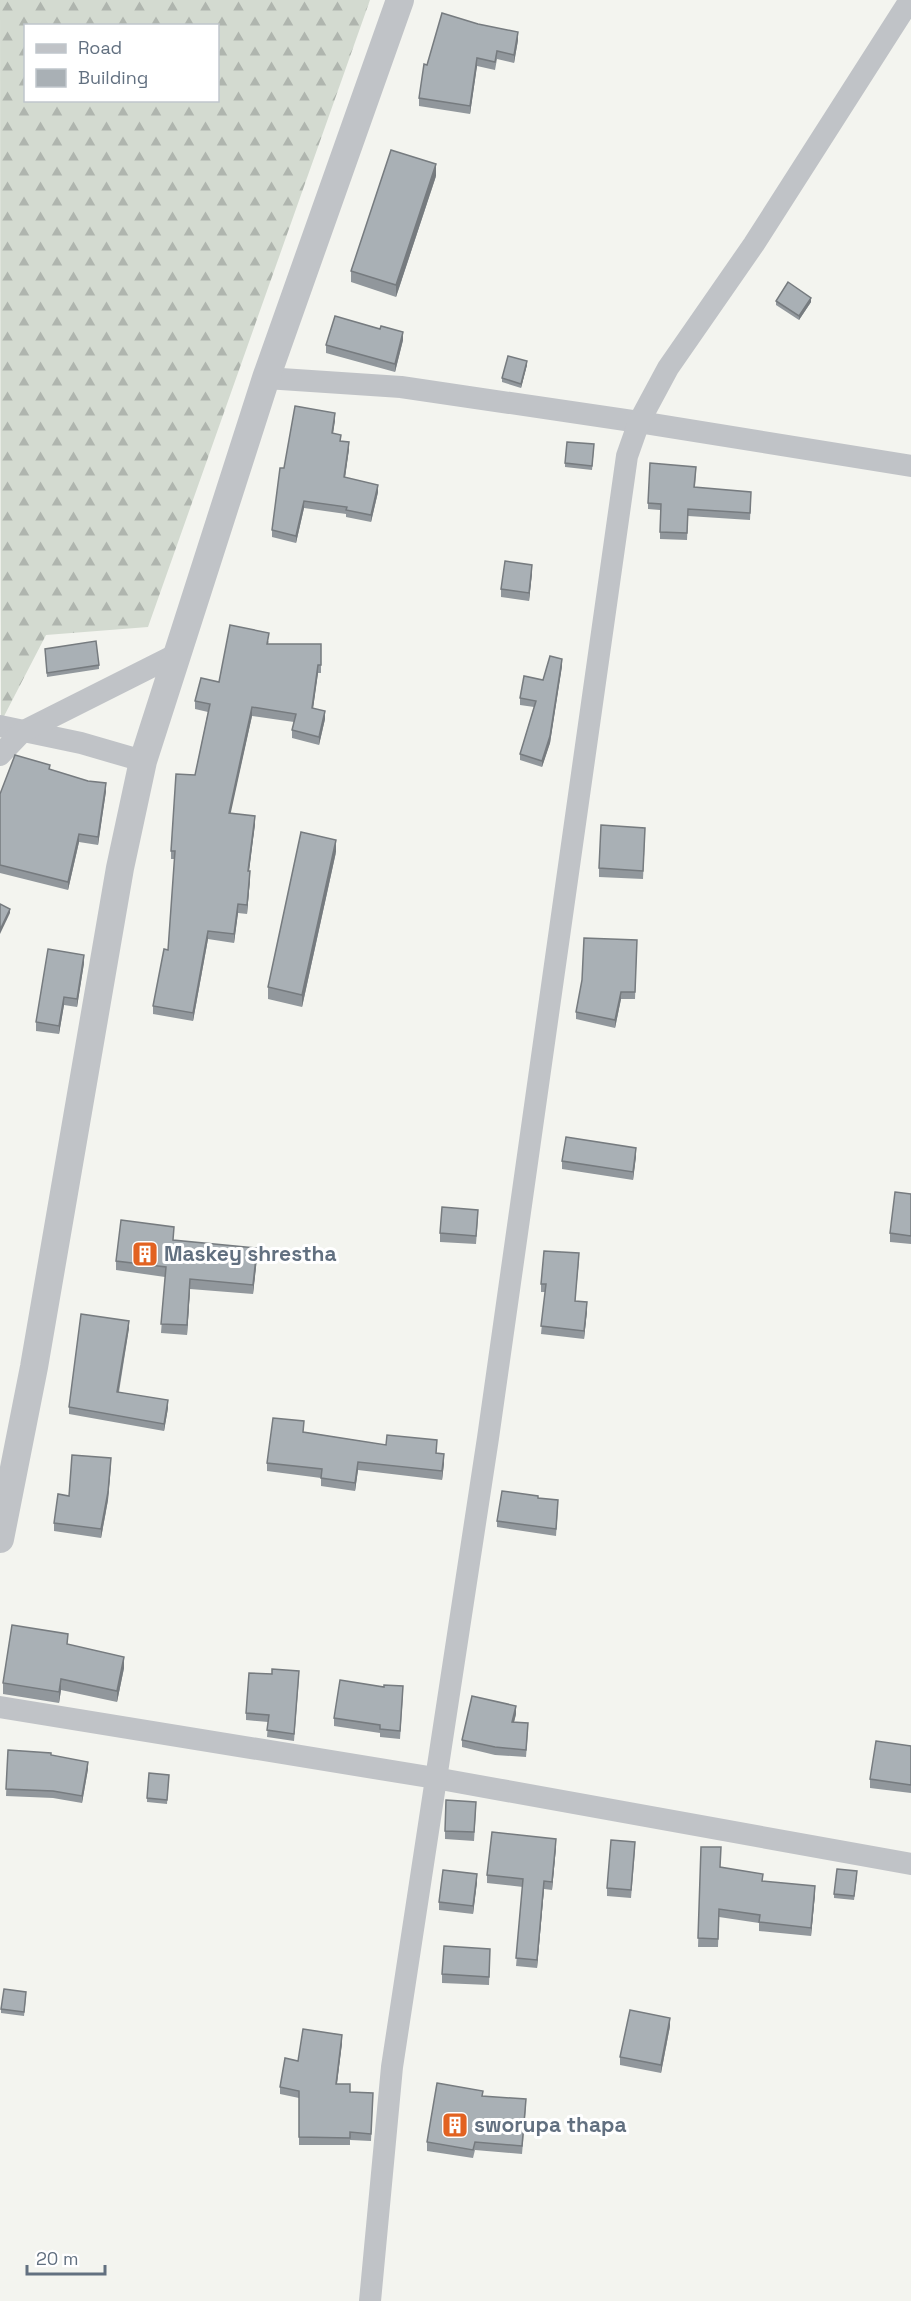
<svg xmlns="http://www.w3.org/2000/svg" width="911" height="2301" font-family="'Space Grotesk',sans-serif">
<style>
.forest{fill:url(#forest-firs);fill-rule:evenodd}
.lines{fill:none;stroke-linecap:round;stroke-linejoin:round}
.minor{stroke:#c0c3c7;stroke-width:22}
.tertiary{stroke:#c0c3c7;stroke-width:28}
.wall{fill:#91979c}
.shaded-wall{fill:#767b7f}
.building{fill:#a9b0b5;stroke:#767b7f;stroke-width:1.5}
.labels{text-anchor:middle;stroke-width:6;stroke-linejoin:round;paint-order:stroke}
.poi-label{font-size:21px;font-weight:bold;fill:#627080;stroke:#fff;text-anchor:start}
</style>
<defs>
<pattern id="forest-firs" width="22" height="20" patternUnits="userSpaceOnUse" patternTransform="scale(1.5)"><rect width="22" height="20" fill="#d3dad0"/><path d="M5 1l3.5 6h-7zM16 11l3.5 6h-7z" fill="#afb5ae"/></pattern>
</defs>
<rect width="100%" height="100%" fill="#f3f4ef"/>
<path class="forest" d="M0 0H370L148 627 46 635 1 722ZM26 26H218V100H26Z"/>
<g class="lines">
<g class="minor">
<path d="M266 378 401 387 639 422 911 466"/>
<path d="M0 726 81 743 143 761"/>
<path d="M0 755 22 732 177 654"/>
<path d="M0 1707 435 1778 911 1864"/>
<path d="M370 2301 392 2067 488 1438 627 456 639 422 668 368 754 244 910 0"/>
</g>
<path class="tertiary" d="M0 1539 34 1367 120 868 143 761 266 378 400 0"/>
</g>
<g class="wall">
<path d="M518 40 514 63 497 59 495 70 477 66 470 114 419 106V98L427 65Z"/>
<path d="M436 176 396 297 351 282V271Z"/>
<path d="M776 301 811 302 799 320 776 305Z"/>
<path d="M403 340 395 372 326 353V345Z"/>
<path d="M527 365 521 388 502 382V378Z"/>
<path d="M335 420 333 433 349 449 345 478 378 492 371 522 346 517V514L304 508 296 543 272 537V530L284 468Z"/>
<path d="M594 448 592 470 565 467V463Z"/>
<path d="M696 473 695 487 751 498 750 520 688 516 687 540 660 539V510L648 509V503Z"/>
<path d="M532 573 529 601 501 597V589Z"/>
<path d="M269 641 268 644H321V673H318L313 708 325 719 319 745 292 738V730L294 722 252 716 230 813 255 824 249 871 250 879 247 914 238 913 234 943 208 939 193 1021 153 1014V1006L168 950 175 859H171V851L195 775 208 712 195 709V701L219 682Z"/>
<path d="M45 649 99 665V669L47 677Z"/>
<path d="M562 666 550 743 542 767 520 760V754L534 707 520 705V698Z"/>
<path d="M106 791 98 845 79 842 68 890 0 873V794Z"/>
<path d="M645 836 643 879 599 877V868Z"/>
<path d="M336 852 302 1007 268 999V987Z"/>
<path d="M637 940 635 999H621L615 1028 576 1019V1012Z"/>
<path d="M84 963 77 1007 64 1005 59 1034 36 1031V1022Z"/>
<path d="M636 1156 633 1180 562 1169V1161Z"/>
<path d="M911 1194V1244L890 1242V1233Z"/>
<path d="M478 1218 476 1244 440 1242V1233Z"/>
<path d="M174 1240 257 1258 253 1294 190 1289 187 1335 161 1333 165 1277 116 1270V1261Z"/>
<path d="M579 1261 575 1301 587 1311 584 1339 541 1334 545 1292H541V1284Z"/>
<path d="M129 1328 119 1392 168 1408 164 1431 69 1414V1407Z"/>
<path d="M304 1432 386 1445 437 1448 436 1453 444 1463 442 1480 358 1470 355 1491 321 1486V1478L267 1471V1463Z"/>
<path d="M111 1466 108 1500 101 1538 54 1531V1523L69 1496Z"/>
<path d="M538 1498 558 1507 556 1536 497 1527V1521Z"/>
<path d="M68 1645 124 1668 117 1702 61 1690 59 1703 3 1694V1683Z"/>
<path d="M299 1678 294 1741 267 1737 268 1722 246 1720V1713Z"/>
<path d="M403 1695 400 1739 380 1737V1733L334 1726V1718Z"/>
<path d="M516 1714 514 1722 528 1731 526 1757 495 1755 462 1747V1740Z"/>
<path d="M911 1746V1793L870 1788V1779Z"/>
<path d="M8 1750 51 1755 88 1769 82 1803 53 1798 6 1796Z"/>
<path d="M169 1775 167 1804 147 1802V1798Z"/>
<path d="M476 1810 474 1841 445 1839V1831Z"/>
<path d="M556 1847 552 1890 544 1889 537 1968 516 1966 523 1887 487 1883V1875Z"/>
<path d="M701 1847 721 1867 763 1881 815 1894 811 1936 759 1931V1923L719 1917 718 1947H698Z"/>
<path d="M635 1850 631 1898 607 1896V1888Z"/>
<path d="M857 1876 854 1900 834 1898V1894Z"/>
<path d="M477 1882 473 1914 439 1910V1902Z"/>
<path d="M490 1957 489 1985 442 1983V1974Z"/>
<path d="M26 1997 24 2016 1 2013V2009Z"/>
<path d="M670 2026 661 2073 620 2065V2057Z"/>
<path d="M342 2043 337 2084 350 2092 373 2093 371 2141 350 2140V2145H299V2098L280 2094V2087L298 2061Z"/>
<path d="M483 2096 526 2107 522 2154 475 2150 473 2158 427 2151V2142Z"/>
</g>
<g class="shaded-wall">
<path d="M518 32V40L514 63V55Z"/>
<path d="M477 58V66L470 114V106Z"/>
<path d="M436 164V176L396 297V285Z"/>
<path d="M811 298V302L799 320V316Z"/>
<path d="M403 332V340L395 372V364Z"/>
<path d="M527 361V365L521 388V384Z"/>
<path d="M335 413V420L332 440V433Z"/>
<path d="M349 442V449L344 484V477Z"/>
<path d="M378 485V492L371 522V515Z"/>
<path d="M304 501V508L296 543V536Z"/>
<path d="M532 565V573L529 601V593Z"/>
<path d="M562 659V666L550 743 542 767V761Z"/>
<path d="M318 665V673L312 716V708Z"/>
<path d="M252 707V716L229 821V813Z"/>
<path d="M325 711V719L319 745V737Z"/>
<path d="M106 783V791L98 845V837Z"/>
<path d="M255 816V824L248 879V871Z"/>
<path d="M79 834V842L68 890V882Z"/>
<path d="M336 840V852L302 1007V995Z"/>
<path d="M250 871V879L247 914V905Z"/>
<path d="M238 904V913L234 943V934Z"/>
<path d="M10 909V913L0 934V930Z"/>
<path d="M208 931V939L193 1021V1013Z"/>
<path d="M84 955V963L77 1007V999Z"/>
<path d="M621 992V999L615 1028V1020Z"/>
<path d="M64 997V1005L59 1034V1026Z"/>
<path d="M636 1148V1156L633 1180V1172Z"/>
<path d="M257 1248V1258L253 1294V1285Z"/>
<path d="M190 1279V1289L187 1335V1325Z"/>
<path d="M587 1302V1311L584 1339V1331Z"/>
<path d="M129 1321V1328L117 1400V1392Z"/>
<path d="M168 1400V1408L164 1431V1424Z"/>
<path d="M444 1454V1463L442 1480V1471Z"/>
<path d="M111 1458 108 1500 101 1538V1529Z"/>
<path d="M358 1462V1470L355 1491V1483Z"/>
<path d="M124 1657V1668L117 1702V1691Z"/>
<path d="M61 1679V1690L59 1703V1692Z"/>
<path d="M516 1706V1714L512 1730V1722Z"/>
<path d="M88 1762V1769L82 1803V1796Z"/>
<path d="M556 1839V1847L552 1890V1882Z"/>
<path d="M477 1874V1882L473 1914V1906Z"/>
<path d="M544 1881V1889L537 1968V1960Z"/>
<path d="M815 1886V1894L811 1936V1928Z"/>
<path d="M670 2018V2026L661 2073V2065Z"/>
<path d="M342 2035V2043L336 2091V2084Z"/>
</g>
<g class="building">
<path d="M442 13 478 24 518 32 514 55 497 51 495 62 477 58 470 106 419 98 424 64 427 65Z"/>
<path d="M391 150 436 164 396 285 351 271Z"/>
<path d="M788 282 811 298 799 316 776 301Z"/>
<path d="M335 316 380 329 381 326 403 332 395 364 326 345Z"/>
<path d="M508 356 527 361 521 384 502 378Z"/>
<path d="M295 406 335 413 332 433 341 435 340 441 349 442 344 477 378 485 371 515 346 510 347 507 304 501 296 536 272 530 280 468H284Z"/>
<path d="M567 442 594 444 592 466 565 463Z"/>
<path d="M650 463 696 467 694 487 751 492 750 513 688 509 687 533 660 532 661 504 648 503Z"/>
<path d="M505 561 532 565 529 593 501 589Z"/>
<path d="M230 625 269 633 267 644H321V665H318L312 708 325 711 319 737 292 730 296 714 252 707 229 813 255 816 248 871H250L247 905 238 904 234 934 208 931 193 1013 153 1006 164 949 168 950 175 851H171L176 774 195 775 210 704 195 701 201 678 219 682Z"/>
<path d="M96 641 99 665 47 673 45 649Z"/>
<path d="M550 656 562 659 550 736 542 761 520 754 536 701 520 698 524 676 543 680Z"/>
<path d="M15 755 50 765 49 769 88 781 106 783 98 837 79 834 68 882 0 865V794Z"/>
<path d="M601 825 645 828 643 871 599 868Z"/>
<path d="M301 832 336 840 302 995 268 987Z"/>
<path d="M0 904 10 909 0 930Z"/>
<path d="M584 938 637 940 635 992H621L615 1020 576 1012 582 980Z"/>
<path d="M48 949 84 955 77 999 64 997 59 1026 36 1022Z"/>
<path d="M566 1137 636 1148 633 1172 562 1161Z"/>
<path d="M895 1192 911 1194V1236L890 1233Z"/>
<path d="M442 1207 478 1210 476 1236 440 1233Z"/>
<path d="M121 1220 174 1227 173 1240 257 1248 253 1285 190 1279 187 1325 161 1324 166 1267 116 1261Z"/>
<path d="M544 1251 579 1253 575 1301 587 1302 584 1331 541 1326 546 1284H541Z"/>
<path d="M81 1314 129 1321 117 1392 168 1400 164 1424 69 1407Z"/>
<path d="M273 1418 304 1421 303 1432 386 1445 387 1435 437 1440 436 1453 444 1454 442 1471 358 1462 355 1483 321 1478 322 1469 267 1463Z"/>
<path d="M72 1455 111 1458 108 1492 101 1529 54 1523 58 1494 69 1496Z"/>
<path d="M502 1491 538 1496V1498L558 1500 556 1529 497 1521Z"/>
<path d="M12 1625 68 1634 67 1644 124 1657 117 1691 61 1679 59 1692 3 1683Z"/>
<path d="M272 1669 299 1671 294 1734 267 1730 269 1715 246 1713 249 1673 272 1674Z"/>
<path d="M340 1680 384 1687V1685L403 1686 400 1731 380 1729V1725L334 1718Z"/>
<path d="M472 1696 516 1706 512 1722 528 1723 526 1750 495 1747 462 1740Z"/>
<path d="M876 1741 911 1746V1785L870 1779Z"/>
<path d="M8 1750 51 1753V1755L88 1762 82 1796 53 1791 6 1789Z"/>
<path d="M149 1773 169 1775 167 1800 147 1798Z"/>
<path d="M446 1800 476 1802 474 1832 445 1831Z"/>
<path d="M492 1832 556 1839 552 1882 544 1881 537 1960 516 1958 523 1879 487 1875Z"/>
<path d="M611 1840 635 1842 631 1890 607 1888Z"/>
<path d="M701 1847H721L720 1867 763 1874 762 1881 815 1886 811 1928 759 1922 760 1915 719 1909 718 1939 698 1938Z"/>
<path d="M837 1869 857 1871 854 1896 834 1894Z"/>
<path d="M443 1870 477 1874 473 1906 439 1902Z"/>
<path d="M444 1946 490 1949 489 1977 442 1974Z"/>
<path d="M4 1989 26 1992 24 2012 1 2009Z"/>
<path d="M630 2010 670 2018 661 2065 620 2057Z"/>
<path d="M303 2029 342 2035 336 2084H350V2092L373 2093 371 2134 350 2132V2138L299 2137V2091L280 2087 285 2058 298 2061Z"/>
<path d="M437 2083 483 2091 482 2096 526 2099 522 2146 475 2142 473 2150 427 2142Z"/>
</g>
<defs>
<symbol id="building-square" viewBox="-11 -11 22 22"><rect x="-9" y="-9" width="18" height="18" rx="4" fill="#e26221" stroke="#fff"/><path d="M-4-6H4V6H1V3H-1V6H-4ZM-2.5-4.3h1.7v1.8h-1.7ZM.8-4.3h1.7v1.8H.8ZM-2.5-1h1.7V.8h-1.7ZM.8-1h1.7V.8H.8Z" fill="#fff"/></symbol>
</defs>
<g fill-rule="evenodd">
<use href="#building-square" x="130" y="1239" width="30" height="30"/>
<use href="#building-square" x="440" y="2110" width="30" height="30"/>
</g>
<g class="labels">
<g class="poi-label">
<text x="164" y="1261">Maskey shrestha</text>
<text x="474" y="2132">sworupa thapa</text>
</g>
</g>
<rect x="24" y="24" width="195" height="78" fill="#ffffff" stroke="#c0c6cc" stroke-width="1.5"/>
<rect x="36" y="44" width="30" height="9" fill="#c0c3c7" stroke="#c0c6cc" stroke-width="1.5"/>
<text x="78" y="54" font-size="18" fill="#627080">Road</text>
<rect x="36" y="69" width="30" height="18" fill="#a9b0b5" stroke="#c0c6cc" stroke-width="1.5"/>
<text x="78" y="84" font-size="18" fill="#627080">Building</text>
<path d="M27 2265v9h78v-9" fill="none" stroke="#627080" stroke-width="3"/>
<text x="36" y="2265" font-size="18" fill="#627080" stroke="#ffffff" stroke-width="4.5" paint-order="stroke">20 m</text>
</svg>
